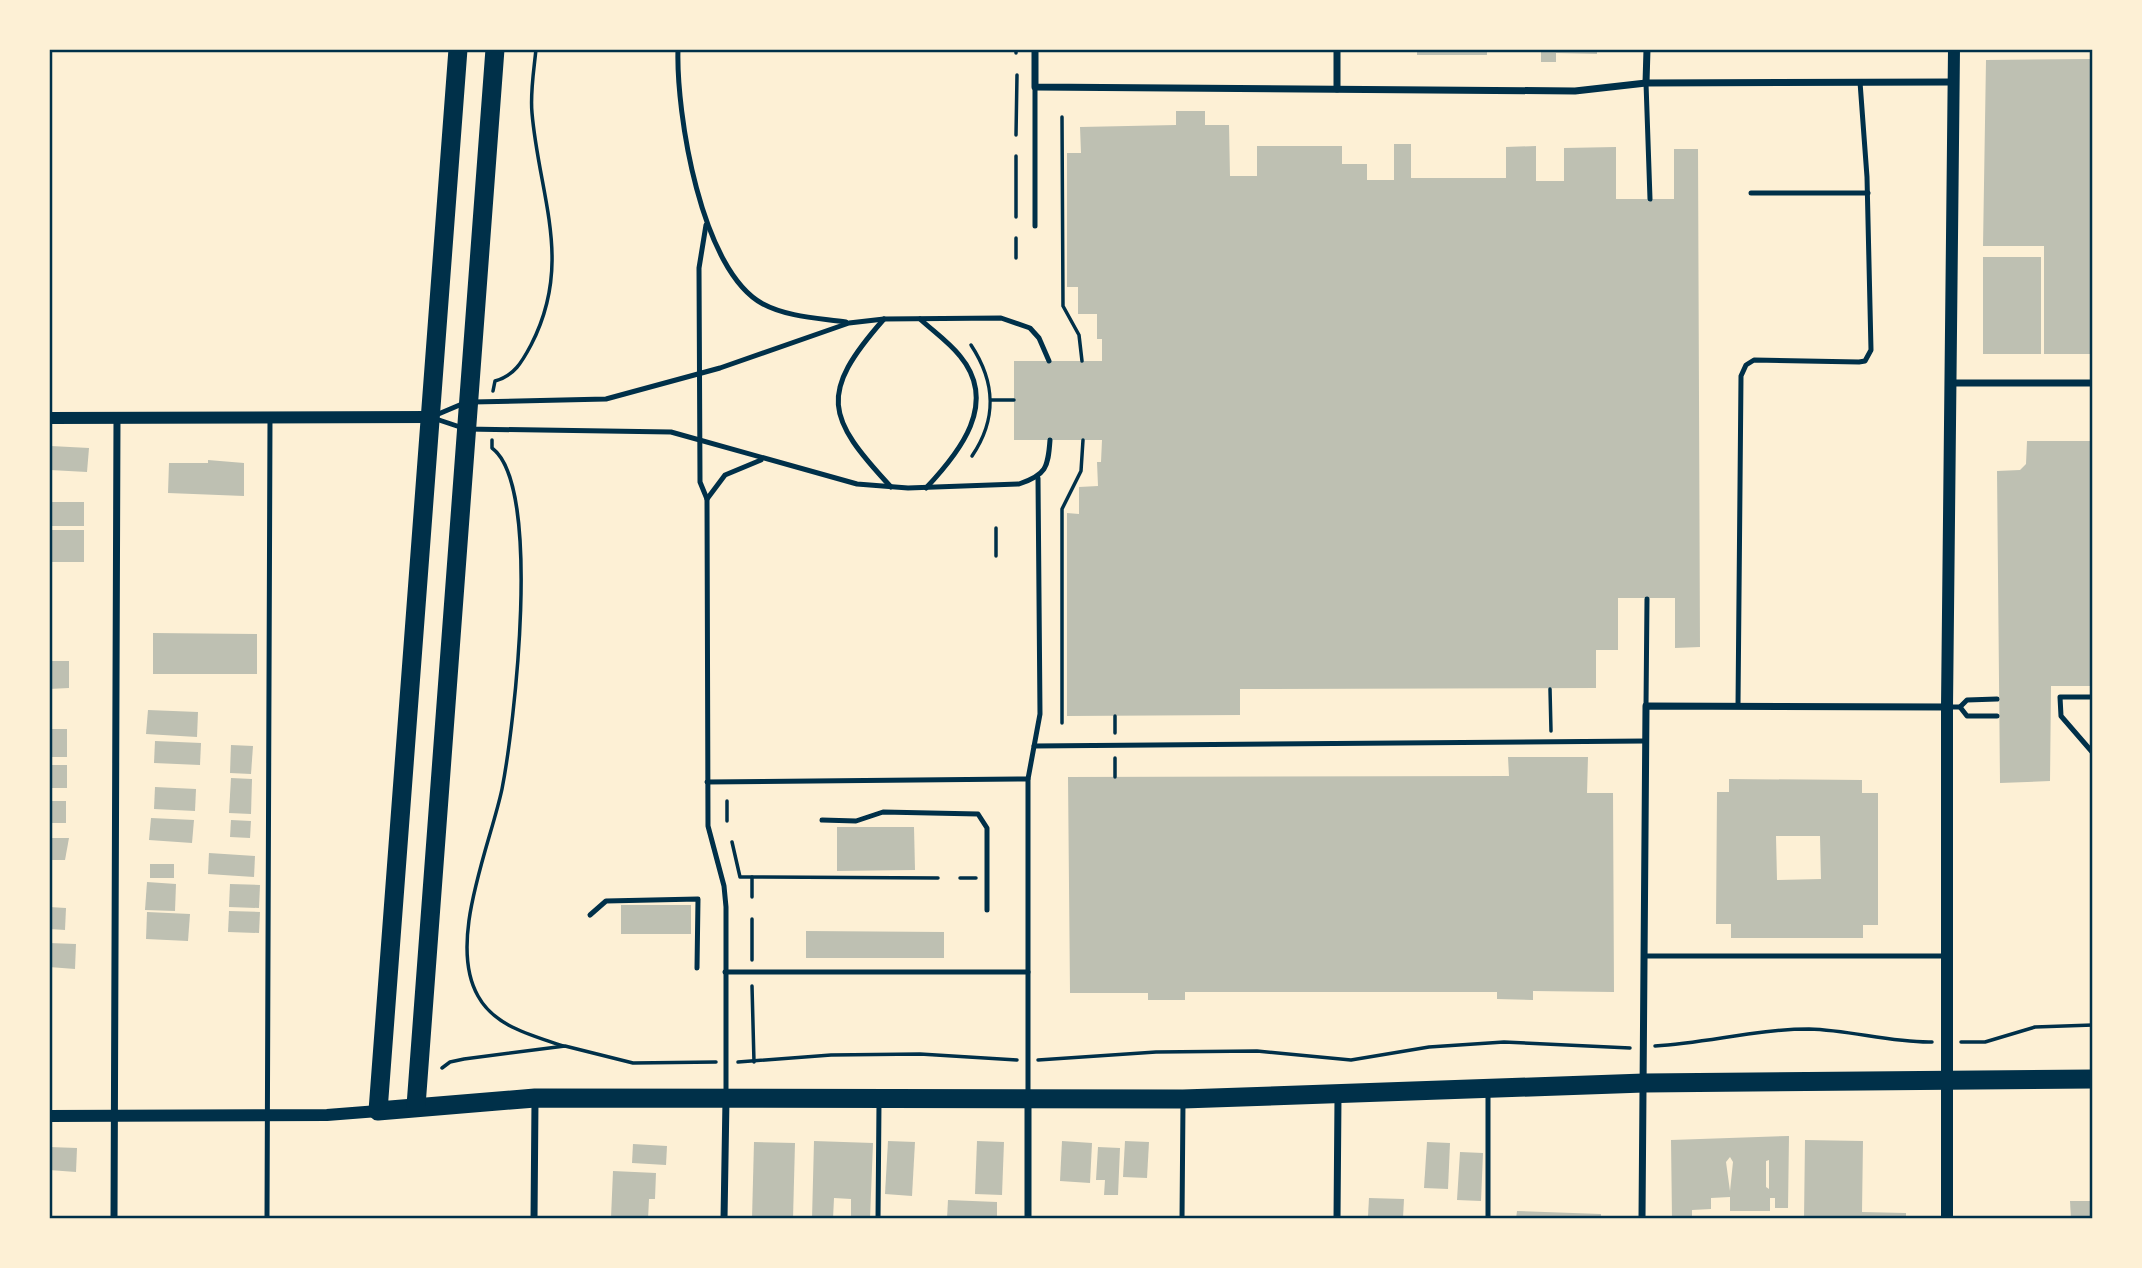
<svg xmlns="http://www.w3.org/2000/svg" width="2142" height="1268" font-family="'Source Serif 4',serif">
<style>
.building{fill:#bec0b2;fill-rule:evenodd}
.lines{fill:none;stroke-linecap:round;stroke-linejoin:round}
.path{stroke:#003049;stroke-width:3.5}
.service{stroke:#003049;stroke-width:5}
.minor{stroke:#003049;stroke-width:7}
.tertiary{stroke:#003049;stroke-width:12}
.trunk{stroke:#003049;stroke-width:19}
.neatline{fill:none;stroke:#003049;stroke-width:2.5}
</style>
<rect width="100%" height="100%" fill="#fdf0d5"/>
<g class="building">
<rect x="1417" y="49" width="70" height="6"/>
<path d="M1541 49H1597V54L1556 53V62H1541Z"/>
<path d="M2092 59 2093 354H2044V246H1983L1986 60Z"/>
<path d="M1176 111H1205V125H1229L1230 176H1257V146H1342V164H1367V180H1394V144H1411V178H1506V147L1536 146V181H1564V148L1616 147V199H1674V149H1698L1700 647 1675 648V598H1618V650H1596V688L1240 689V715L1067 716V513L1079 514V487L1098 486 1097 462H1101L1102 440H1014V361H1102V339H1097V314H1078V287H1067V153H1081L1080 127 1176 125Z"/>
<rect x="1983" y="257" width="58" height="97"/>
<path d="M2027 441H2093V686H2051L2050 781 2000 783 1997 471 2020 470 2026 464Z"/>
<path d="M51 446 89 448 87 472 50 470Z"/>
<path d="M208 460 244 463V496L168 493 169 463H208Z"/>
<rect x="49" y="502" width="35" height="24"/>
<rect x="49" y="530" width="35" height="32"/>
<path d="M153 633 257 634V674H153Z"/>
<path d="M49 661H69V688L49 689Z"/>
<path d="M148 710 198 712 197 737 146 734Z"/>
<rect x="49" y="729" width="18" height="28"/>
<path d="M155 741 201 743 200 765 154 763Z"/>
<path d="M231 745 253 746 251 774 230 773Z"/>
<path d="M1508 757H1588L1587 793H1613L1614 992 1533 991V1000L1497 999V992H1185V1000H1148V993H1070L1068 777 1509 776Z"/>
<rect x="49" y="765" width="18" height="23"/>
<path d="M231 778 252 779 251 814 229 813Z"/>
<path d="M1729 779 1862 780V793H1878V925H1863V938H1731V924H1716L1717 792H1729ZM1776 836H1820L1821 879 1777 880Z"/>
<path d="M155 787 196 789 195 811 154 809Z"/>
<rect x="49" y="801" width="17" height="22"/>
<path d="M151 818 194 820 192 843 149 840Z"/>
<path d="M231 820 251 821 250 838 230 837Z"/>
<path d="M837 827H914L915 870 837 871Z"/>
<path d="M49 838H69L65 860H49Z"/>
<path d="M209 853 255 856 254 877 208 874Z"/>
<rect x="150" y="864" width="24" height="14"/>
<path d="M147 882 176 884 175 911 145 910Z"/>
<path d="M230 884 260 885 259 908 229 907Z"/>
<rect x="621" y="905" width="70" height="29"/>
<path d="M49 907 66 908 65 930 49 929Z"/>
<path d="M229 911 260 912 259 933 228 932Z"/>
<path d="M147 912 190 914 188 941 146 939Z"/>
<path d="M806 931 944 932V958H806Z"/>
<path d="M49 943 76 944 75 969 49 967Z"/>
<path d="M1789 1136 1788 1208H1775V1198H1770V1211H1730V1197L1711 1198V1209L1692 1210V1218L1672 1219 1671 1140ZM1730 1157 1733 1162 1730 1191 1726 1162ZM1769 1160V1189L1766 1187V1161Z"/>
<path d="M1805 1140 1863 1141 1862 1212 1906 1213V1219H1804Z"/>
<path d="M814 1141 873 1143 870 1219H851V1199L834 1198 833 1219H812Z"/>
<path d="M888 1141 915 1142 912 1196 885 1194Z"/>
<path d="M977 1141 1004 1142 1002 1195 975 1194Z"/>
<path d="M1062 1141 1092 1143 1090 1183 1060 1181Z"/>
<path d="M1125 1141 1149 1142 1147 1178 1123 1177Z"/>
<path d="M754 1142 795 1143 793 1219H752Z"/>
<path d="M1427 1142 1450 1143 1448 1189 1424 1188Z"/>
<path d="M633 1144 667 1146 666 1165 632 1163Z"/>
<path d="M49 1147 77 1148 76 1172 49 1170Z"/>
<path d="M1098 1147 1120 1148 1118 1195H1104L1105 1180H1096Z"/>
<path d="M1460 1152 1483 1153 1481 1201 1457 1200Z"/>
<path d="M613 1171 656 1173 655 1199H649L648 1219 611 1218Z"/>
<path d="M1369 1198 1404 1199 1403 1218 1368 1216Z"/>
<path d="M948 1200 997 1202V1219H947Z"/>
<path d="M2070 1201H2090V1219H2071Z"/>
<path d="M1517 1211 1601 1214V1219H1516Z"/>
</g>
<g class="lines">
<g class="path">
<path d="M1016 49V53"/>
<path d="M1062 117 1063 306 1079 335 1082 361"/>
<path d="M1016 135 1017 75"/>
<path d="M1016 217V156"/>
<path d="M1016 258V238"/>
<path d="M971 345C996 383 997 419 972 456"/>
<path d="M493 391 495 381C514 376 522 362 531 345 574 262 539 196 532 113 530 92 534 70 536 49"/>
<path d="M991 400H1014"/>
<path d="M492 440V448C543 486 514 728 502 789 490 846 447 942 478 996 495 1027 532 1035 563 1046"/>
<path d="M996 556V528"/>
<path d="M1550 689 1551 731"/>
<path d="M1062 723V509L1081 471 1083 440"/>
<path d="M1115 733V716"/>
<path d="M1115 777V758"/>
<path d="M727 821V801"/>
<path d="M732 842 740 877 938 878"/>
<path d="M960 878H976"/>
<path d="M752 897V877"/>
<path d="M752 960V919"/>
<path d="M752 986 754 1062"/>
<path d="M1961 1042H1985L2035 1027 2093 1025"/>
<path d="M1655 1046C1707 1043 1757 1029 1809 1029 1851 1030 1891 1043 1932 1042"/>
<path d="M1038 1060 1156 1052 1257 1051 1351 1060 1429 1047 1504 1042 1630 1048"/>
<path d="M738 1062 831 1055 920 1054 1017 1060"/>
<path d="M442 1068 450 1062 464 1059 565 1046 633 1063 716 1062"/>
</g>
<g class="service">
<path d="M678 49C676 113 701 271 763 304 787 317 819 318 846 322"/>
<path d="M1646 83 1650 199"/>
<path d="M1035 87V226"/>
<path d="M1751 193H1868"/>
<path d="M706 225 699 268 700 482 707 499 708 826 724 886 726 907V1095"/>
<path d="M884 319C818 394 826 417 891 487"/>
<path d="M920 319C933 331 949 342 960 356 999 403 960 452 926 488"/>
<path d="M472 402 606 399 720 368 849 323 884 319 1001 318 1030 328 1039 338 1049 361"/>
<path d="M436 415 462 404"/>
<path d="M436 419 466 429 671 432 857 484 908 488 1019 484C1046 475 1048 468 1050 440"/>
<path d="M707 499 725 475 761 460"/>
<path d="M2093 697H2060L2061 716 2093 753"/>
<path d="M1646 706 1647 599"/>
<path d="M1738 706 1741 376 1746 365 1754 360 1859 362 1865 361 1871 350 1867 177 1860 82"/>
<path d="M1947 707H1960L1967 700 1997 699"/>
<path d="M1960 707 1967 716H1997"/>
<path d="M1034 746 1645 741"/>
<path d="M707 782 1028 779"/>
<path d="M822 820 856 821 883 812 978 814 987 828V910"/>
<path d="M590 915 606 901 698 899 697 968"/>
<path d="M1645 956H1946"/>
<path d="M725 972H1028"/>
<path d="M1488 1094V1219"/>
<path d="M1028 1096V779L1040 714 1038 478"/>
<path d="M267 1219 270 418"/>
<path d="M878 1219 879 1103"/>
<path d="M1182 1219 1183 1102"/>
</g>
<g class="minor">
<path d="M1035 49V87L1575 91 1646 83 1953 82"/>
<path d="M1646 83 1647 49"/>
<path d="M1337 89V49"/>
<path d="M1951 383H2093"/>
<path d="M114 1219 117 418"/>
<path d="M534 1219 535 1101"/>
<path d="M724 1219 726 1099"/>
<path d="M1028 1219V1101"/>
<path d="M1337 1219 1338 1097"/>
<path d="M1642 1219 1646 706 1947 707"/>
</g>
<g class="tertiary">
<path d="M49 418 430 417"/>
<path d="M49 1116 327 1115 378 1111"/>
<path d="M1947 1219V707L1954 49"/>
</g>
<g class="trunk">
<path d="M458 49 378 1111 535 1098 1183 1099 1644 1083 2093 1079"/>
<path d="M416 1106 495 49"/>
</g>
</g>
<rect width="2142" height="1268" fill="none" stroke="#fdf0d5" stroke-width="102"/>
<rect x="51" y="51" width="2040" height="1166" class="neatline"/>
</svg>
